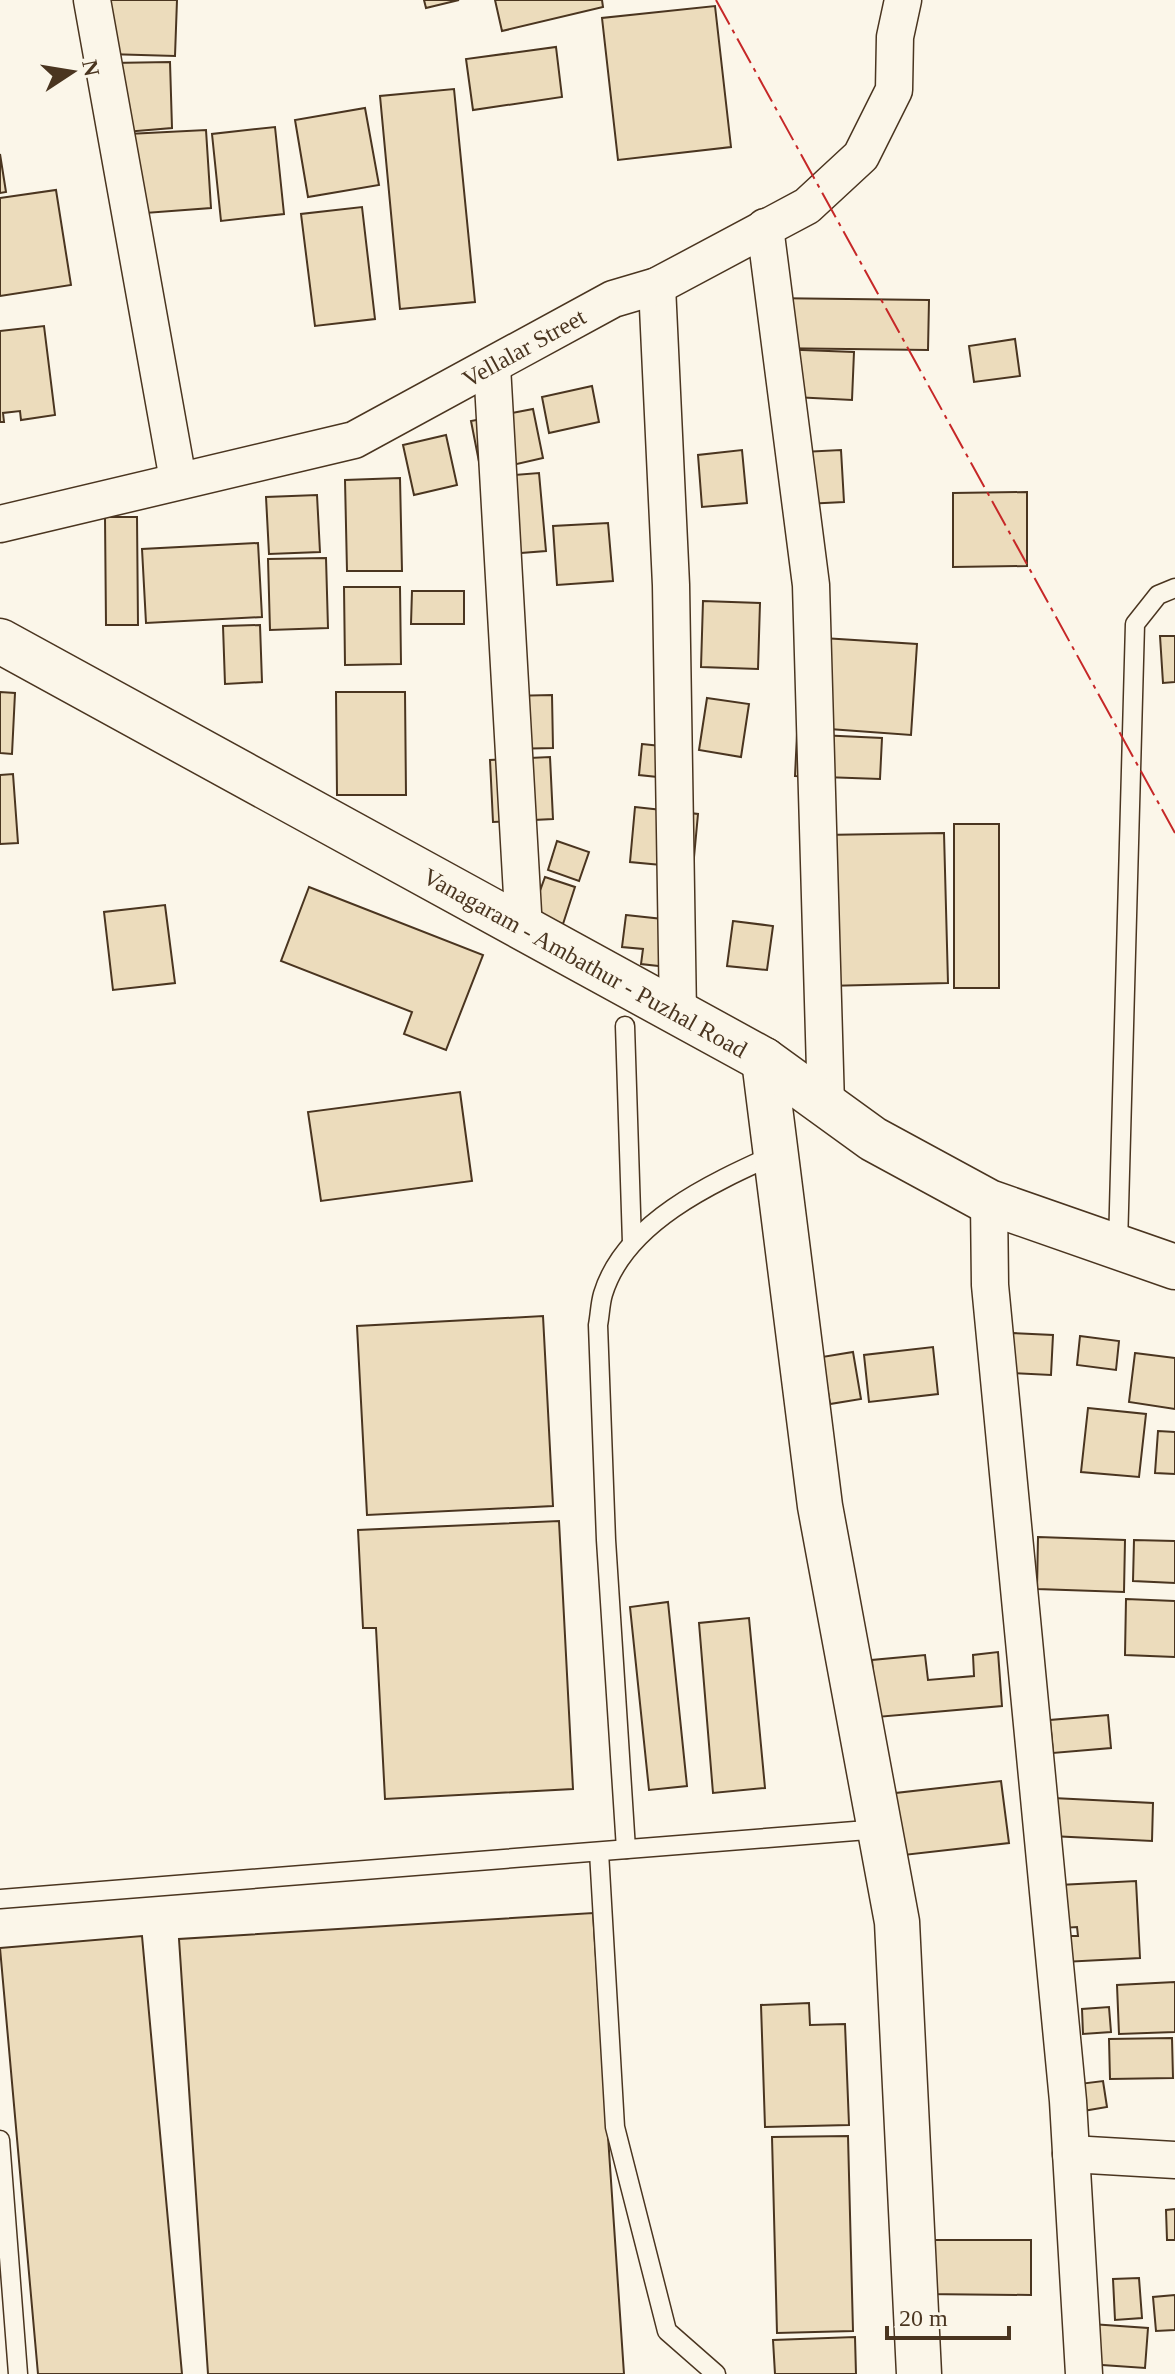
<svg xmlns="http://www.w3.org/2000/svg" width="1175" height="2374" font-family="'Times New Roman',serif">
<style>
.building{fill:#ecdcbc;stroke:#4a3520;stroke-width:2}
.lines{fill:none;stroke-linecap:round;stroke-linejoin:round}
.lane-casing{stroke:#4a3520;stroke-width:21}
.street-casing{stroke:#4a3520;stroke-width:39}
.secondary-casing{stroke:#4a3520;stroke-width:47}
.primary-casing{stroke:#4a3520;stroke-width:47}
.lane{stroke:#fbf6e9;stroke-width:18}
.street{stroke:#fbf6e9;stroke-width:36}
.secondary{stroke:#fbf6e9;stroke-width:44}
.primary{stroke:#fbf6e9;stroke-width:44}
.power{stroke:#c62828;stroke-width:2;stroke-dasharray:28 6 4 6;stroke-linecap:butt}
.labels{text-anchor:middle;stroke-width:6;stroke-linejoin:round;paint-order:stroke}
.street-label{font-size:24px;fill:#4a3520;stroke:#fbf6e9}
</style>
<rect width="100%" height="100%" fill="#fbf6e9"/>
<g class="building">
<path d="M104 0H177L175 56 107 54Z"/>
<path d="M424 0H459L426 8Z"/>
<path d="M495 0H602L603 7 502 31Z"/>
<path d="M715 6 731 147 618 160 602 18Z"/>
<path d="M556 47 562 97 473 110 466 59Z"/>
<path d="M170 62 172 128 125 132 111 63Z"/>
<path d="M454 89 475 302 400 309 380 96Z"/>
<path d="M365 108 379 185 308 197 295 120Z"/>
<path d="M275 127 284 214 221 221 212 134Z"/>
<path d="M206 130 211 208 132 214 128 134Z"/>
<path d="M0 154 6 192 0 193Z"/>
<path d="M56 190 71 285 0 296V198Z"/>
<path d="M362 207 375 319 315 326 301 214Z"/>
<path d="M766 298 929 300 928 350 766 348Z"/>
<path d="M44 326 55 415 21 420 20 411 3 413 4 422H0V331Z"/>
<path d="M1015 339 1020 376 974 382 969 346Z"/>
<path d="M776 349 854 352 852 400 774 396Z"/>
<path d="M592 386 599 422 549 433 542 397Z"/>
<path d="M533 409 543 458 481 472 471 421Z"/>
<path d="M446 435 457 485 414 495 403 445Z"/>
<path d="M742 450 747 503 702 507 698 455Z"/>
<path d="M841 450 844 502 785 505 783 453Z"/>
<path d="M539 473 546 551 507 554 500 476Z"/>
<path d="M400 478 402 571H347L345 480Z"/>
<path d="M1027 492V566L953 567V493Z"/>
<path d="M317 495 320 552 269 554 266 497Z"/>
<path d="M105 517H137L138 625H106Z"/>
<path d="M608 523 613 581 557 585 553 526Z"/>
<path d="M258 543 262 617 146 623 142 549Z"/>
<path d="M326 558 328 628 270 630 268 559Z"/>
<path d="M344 587H400L401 664 345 665Z"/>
<path d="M412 591H464V624H411Z"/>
<path d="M703 601 760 603 758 669 701 667Z"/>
<path d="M260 625 262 682 225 684 223 626Z"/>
<path d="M1160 636H1175V682L1163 683Z"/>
<path d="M807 637 917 644 911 735 802 727Z"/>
<path d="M0 692 15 693 12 754 0 753Z"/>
<path d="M336 692H405L406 795H337Z"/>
<path d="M552 695 553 748 506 749 505 696Z"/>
<path d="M707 698 749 704 741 757 699 750Z"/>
<path d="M797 734 882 738 880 779 795 776Z"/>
<path d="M642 744 689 749 686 780 639 775Z"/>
<path d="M550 757 553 819 493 822 490 760Z"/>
<path d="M13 774 18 843 0 844V775Z"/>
<path d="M635 807 698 814 693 868 630 862Z"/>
<rect x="954" y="824" width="45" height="164"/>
<path d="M944 833 948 983 826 986 822 835Z"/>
<path d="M557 841 589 852 579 881 548 870Z"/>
<path d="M545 877 575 887 563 924 532 913Z"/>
<path d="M309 887 483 955 446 1050 404 1034 412 1012 281 961Z"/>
<path d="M165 905 175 983 113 990 104 912Z"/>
<path d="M626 915 681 921 676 968 641 964 643 949 622 947Z"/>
<path d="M733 921 773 926 767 970 727 966Z"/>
<path d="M460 1092 472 1181 321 1201 308 1112Z"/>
<path d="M543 1316 553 1506 367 1515 357 1326Z"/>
<path d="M1013 1333 1053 1335 1051 1375 1011 1373Z"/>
<path d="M1080 1336 1119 1341 1116 1370 1077 1365Z"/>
<path d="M933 1347 938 1394 869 1402 864 1355Z"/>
<path d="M853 1352 861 1399 830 1404 822 1357Z"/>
<path d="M1135 1353 1175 1358V1409L1129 1402Z"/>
<path d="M1088 1408 1146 1414 1139 1477 1081 1472Z"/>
<path d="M1158 1431 1175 1432V1474L1155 1473Z"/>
<path d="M559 1521 573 1789 385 1799 376 1628H363L358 1530Z"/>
<path d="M1038 1537 1125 1540 1124 1592 1037 1589Z"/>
<path d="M1134 1540 1175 1541V1583L1133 1581Z"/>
<path d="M1126 1599 1175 1601V1657L1125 1655Z"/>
<path d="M668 1602 687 1786 649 1790 630 1607Z"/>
<path d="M749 1618 765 1788 713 1793 699 1623Z"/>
<path d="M998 1652 1002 1706 877 1717 872 1660 925 1655 928 1680 974 1676 973 1655Z"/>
<path d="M1108 1715 1111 1748 1053 1753 1050 1720Z"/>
<path d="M1001 1781 1009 1843 895 1856 887 1794Z"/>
<path d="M1053 1798 1153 1803 1152 1841 1051 1836Z"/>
<path d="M1136 1881 1140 1958 1063 1962 1062 1936H1078L1077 1927 1062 1928 1059 1885Z"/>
<path d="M593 1913 624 2374H208L179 1939Z"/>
<path d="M142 1936 182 2374H38L0 1948Z"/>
<path d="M1175 1982V2032L1119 2034 1117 1985Z"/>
<path d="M809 2003 810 2025 845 2024 849 2125 765 2127 761 2005Z"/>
<path d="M1109 2007 1111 2032 1083 2034 1082 2009Z"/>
<path d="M1172 2038 1173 2078 1110 2079 1109 2039Z"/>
<path d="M1103 2081 1107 2107 1083 2111 1079 2084Z"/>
<path d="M848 2136 853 2331 777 2333 772 2137Z"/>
<path d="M1175 2209V2240H1167L1166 2210Z"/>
<path d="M922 2240H1031V2295L922 2294Z"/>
<path d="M1139 2278 1142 2318 1115 2320 1113 2279Z"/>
<path d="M1175 2295V2330L1156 2331 1153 2297Z"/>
<path d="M1091 2324 1148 2328 1145 2368 1088 2364Z"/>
<path d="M855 2337 856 2374H775L773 2340Z"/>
</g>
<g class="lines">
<defs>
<g id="lane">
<path d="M625 1026 632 1243"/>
<path d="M1118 1245 1135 624 1158 595 1175 588"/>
<path d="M626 1849 606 1540 598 1325C600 1315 600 1304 603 1294 625 1222 712 1183 776 1154"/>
<path d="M599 1852 615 2127 667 2331 716 2374"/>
<path d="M0 1899 880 1829"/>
<path d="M0 2140 18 2374"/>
</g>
<g id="street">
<path d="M92 0 178 480"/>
<path d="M765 227 811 585 826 1105"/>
<path d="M657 286 671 585 678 1014"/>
<path d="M492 366 524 930"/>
<path d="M0 524 354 440 613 299 657 286 807 206 861 156 894 90 895 37 903 0"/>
<path d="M989 1202 990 1285 1068 2101 1084 2374"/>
<path d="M1071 2154 1175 2160"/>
</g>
<path id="secondary" d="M764 1060 820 1506 897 1922 919 2374"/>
<path id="primary" d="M0 641 764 1060 873 1139 989 1202 1175 1267"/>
</defs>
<use href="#lane" class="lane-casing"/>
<use href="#street" class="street-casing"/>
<use href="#secondary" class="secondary-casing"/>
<use href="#primary" class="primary-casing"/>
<use href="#lane" class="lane"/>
<use href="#street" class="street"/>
<use href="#secondary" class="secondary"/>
<use href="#primary" class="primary"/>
<path class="power" d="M716 0 1175 833"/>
</g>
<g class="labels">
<g class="street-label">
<text transform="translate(524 348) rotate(-29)" y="8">Vellalar Street</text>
<text transform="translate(585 963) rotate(29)" y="8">Vanagaram - Ambathur - Puzhal Road</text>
</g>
</g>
<g transform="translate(72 72) rotate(78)" stroke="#fbf6e9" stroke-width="6" paint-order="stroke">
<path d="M0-6L14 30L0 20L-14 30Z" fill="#4a3520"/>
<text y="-12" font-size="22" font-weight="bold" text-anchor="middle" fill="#4a3520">N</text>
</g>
<path d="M887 2326v12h122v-12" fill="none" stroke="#4a3520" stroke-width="4"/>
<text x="899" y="2326" font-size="24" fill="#4a3520" stroke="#fbf6e9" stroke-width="6" paint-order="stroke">20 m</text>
</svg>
